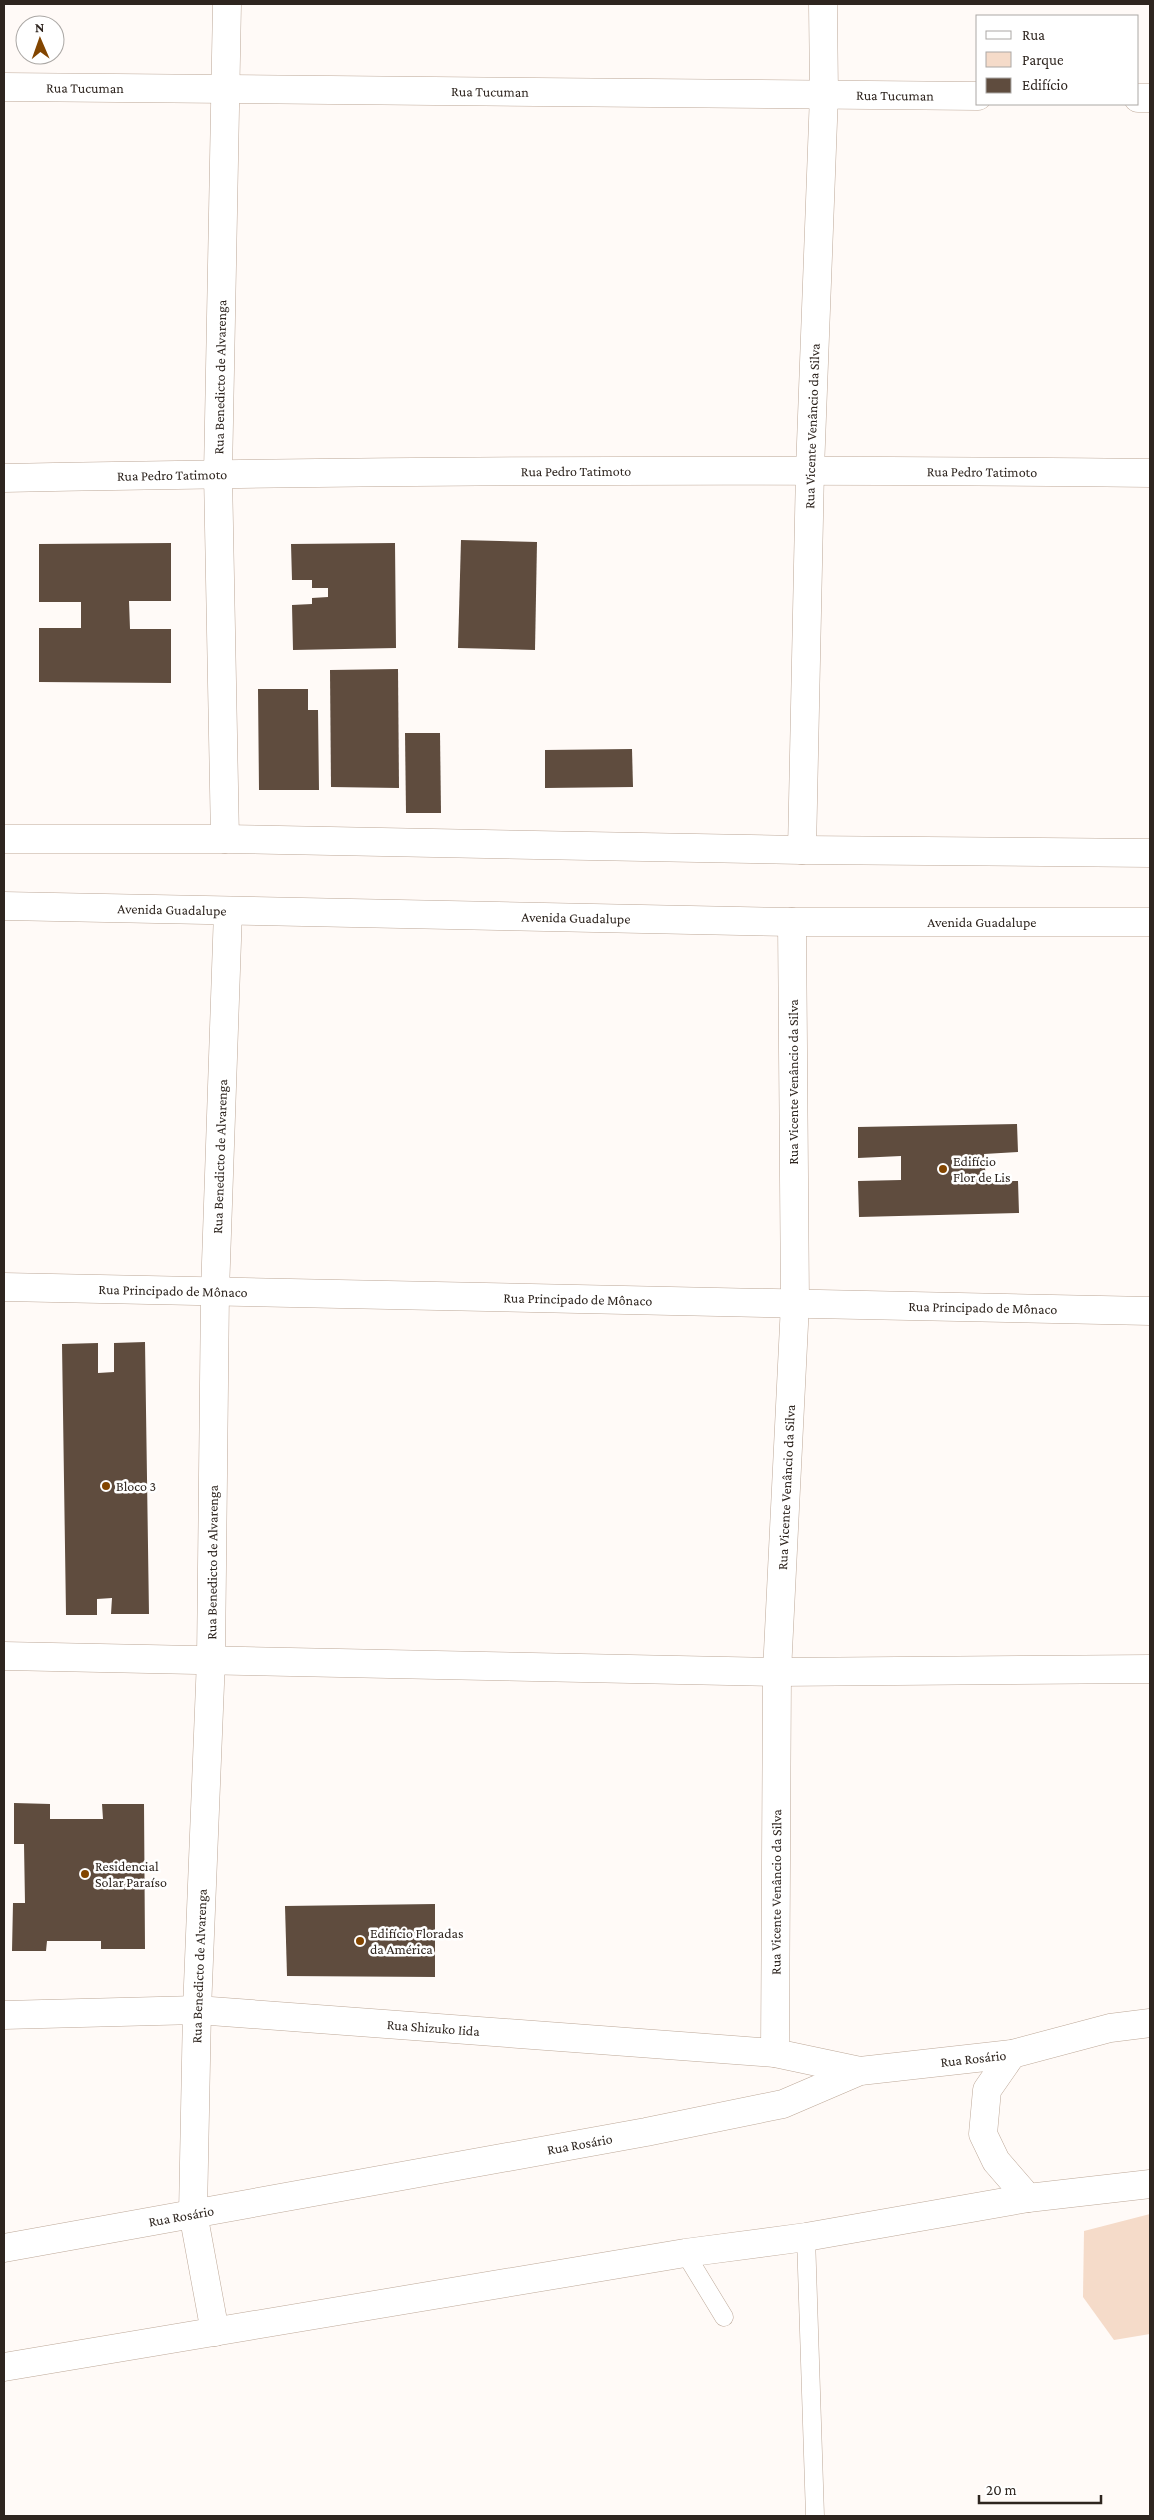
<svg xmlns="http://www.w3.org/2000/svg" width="1154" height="2520" font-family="'Crimson Pro',serif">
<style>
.green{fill:#f5dbc9}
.building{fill:#5f4c3e}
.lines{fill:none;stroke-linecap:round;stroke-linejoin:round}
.lane-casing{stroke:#bda898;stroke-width:19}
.street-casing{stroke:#bda898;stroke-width:29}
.secondary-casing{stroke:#bda898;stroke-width:29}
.lane{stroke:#fff;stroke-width:18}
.street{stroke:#fff;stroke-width:28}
.secondary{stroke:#fff;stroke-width:28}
.poi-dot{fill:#824500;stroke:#fff;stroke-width:2}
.labels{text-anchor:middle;stroke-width:5;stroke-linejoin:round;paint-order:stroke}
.street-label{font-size:14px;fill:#2e251f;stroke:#fff}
.poi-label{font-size:14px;fill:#2e251f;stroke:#fff;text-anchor:start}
</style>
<rect width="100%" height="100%" fill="#fffaf7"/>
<path class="green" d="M1150 2214V2334L1114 2340 1083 2297 1084 2231Z"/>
<g class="building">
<path d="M461 540 537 542 535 650 458 648Z"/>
<path d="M171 543V601H129L130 629H171V683L39 682V628H81V602H39V544Z"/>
<path d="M395 543 396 648 293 650 292 605 312 604V598L328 597V588H312V580H292L291 544Z"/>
<path d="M398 669 399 788 331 787 330 670Z"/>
<path d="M258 689H308V710H318L319 790H259Z"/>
<path d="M405 733H440L441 813H406Z"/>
<path d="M632 749 633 787 545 788V750Z"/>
<path d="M1017 1124 1018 1152 984 1154 986 1181H1018L1019 1213 859 1217 858 1181 901 1180V1156L858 1158V1127Z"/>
<path d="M145 1342 149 1614H111L112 1598 97 1599V1615H66L62 1344 98 1343V1373L114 1372V1343Z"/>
<path d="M14 1803 50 1804V1819H103L102 1804H144L145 1949H101V1941H47L46 1951H12L13 1903H25L24 1844H14Z"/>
<path d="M435 1904V1977L287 1976 285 1906Z"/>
</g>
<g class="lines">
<defs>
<g id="lane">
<path d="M806 2237 815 2516"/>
<path d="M685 2253 724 2317"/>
</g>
<g id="street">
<path id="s1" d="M4 87 978 96"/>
<path d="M1138 98H1150"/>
<path id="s2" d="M4 478C386 470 768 469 1150 473"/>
<path id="s3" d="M225 839 218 474 227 4"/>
<path id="s4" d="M802 850 810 470 824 94 823 4"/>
<path id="s5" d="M4 1287 1150 1311"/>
<path d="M4 1656 777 1672 1150 1669"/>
<path id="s6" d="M4 2015 197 2010 775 2053 860 2071"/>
<path id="s7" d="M775 2053 777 1672 795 1304 792 922"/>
<path d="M1012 2054 987 2090 983 2134 996 2161 1028 2198"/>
<path id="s8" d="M4 2248 646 2132 783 2104 860 2071 1012 2054 1110 2028 1150 2023"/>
<path id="s9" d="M215 2332 193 2213 197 2010 211 1659 215 1292 228 911"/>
<path d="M4 2367 685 2253 806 2237 1028 2198 1150 2184"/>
</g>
<g id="secondary">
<path d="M4 839H225L802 850 1150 853"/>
<path id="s10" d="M4 906 792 922H1150"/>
</g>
</defs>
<use href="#lane" class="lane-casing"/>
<use href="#street" class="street-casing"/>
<use href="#secondary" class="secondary-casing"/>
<use href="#lane" class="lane"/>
<use href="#street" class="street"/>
<use href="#secondary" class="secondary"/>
</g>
<g class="poi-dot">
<circle cx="943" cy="1169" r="5"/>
<circle cx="106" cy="1486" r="5"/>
<circle cx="85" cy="1874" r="5"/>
<circle cx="360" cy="1941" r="5"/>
</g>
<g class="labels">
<g class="street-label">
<text dy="5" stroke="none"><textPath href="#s1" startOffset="81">Rua Tucuman</textPath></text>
<text dy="5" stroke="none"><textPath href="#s1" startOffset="486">Rua Tucuman</textPath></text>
<text dy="5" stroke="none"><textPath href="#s1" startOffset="891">Rua Tucuman</textPath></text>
<text dy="5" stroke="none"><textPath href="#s3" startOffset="462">Rua Benedicto de Alvarenga</textPath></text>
<text dy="5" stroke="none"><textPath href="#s4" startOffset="424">Rua Vicente Venâncio da Silva</textPath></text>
<text dy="5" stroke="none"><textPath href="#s2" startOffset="572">Rua Pedro Tatimoto</textPath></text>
<text dy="5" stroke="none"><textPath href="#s2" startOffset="978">Rua Pedro Tatimoto</textPath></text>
<text dy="5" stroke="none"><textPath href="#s2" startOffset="168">Rua Pedro Tatimoto</textPath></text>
<text dy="5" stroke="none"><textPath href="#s10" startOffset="168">Avenida Guadalupe</textPath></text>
<text dy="5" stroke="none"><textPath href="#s10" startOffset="572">Avenida Guadalupe</textPath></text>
<text dy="5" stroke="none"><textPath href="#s10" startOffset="978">Avenida Guadalupe</textPath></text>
<text transform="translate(793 1082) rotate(-90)" y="5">Rua Vicente Venâncio da Silva</text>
<text dy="5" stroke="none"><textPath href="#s9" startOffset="1178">Rua Benedicto de Alvarenga</textPath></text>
<text dy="5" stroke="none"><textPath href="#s5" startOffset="169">Rua Principado de Mônaco</textPath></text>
<text dy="5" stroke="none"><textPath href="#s5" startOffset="574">Rua Principado de Mônaco</textPath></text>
<text dy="5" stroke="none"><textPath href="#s5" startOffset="979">Rua Principado de Mônaco</textPath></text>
<text dy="5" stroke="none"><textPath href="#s7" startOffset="566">Rua Vicente Venâncio da Silva</textPath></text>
<text dy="5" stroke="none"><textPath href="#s9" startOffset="772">Rua Benedicto de Alvarenga</textPath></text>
<text dy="5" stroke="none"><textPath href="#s7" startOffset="161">Rua Vicente Venâncio da Silva</textPath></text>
<text dy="5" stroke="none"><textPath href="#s9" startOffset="368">Rua Benedicto de Alvarenga</textPath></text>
<text dy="5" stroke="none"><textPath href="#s6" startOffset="430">Rua Shizuko Iida</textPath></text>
<text dy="5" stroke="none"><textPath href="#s8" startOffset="990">Rua Rosário</textPath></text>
<text dy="5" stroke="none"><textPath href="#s8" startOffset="585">Rua Rosário</textPath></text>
<text dy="5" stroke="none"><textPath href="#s8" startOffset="180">Rua Rosário</textPath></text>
</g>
<g class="poi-label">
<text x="953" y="1166">Edifício<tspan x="953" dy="16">Flor de Lis</tspan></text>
<text x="116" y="1491">Bloco 3</text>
<text x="95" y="1871">Residencial<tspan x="95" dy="16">Solar Paraíso</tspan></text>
<text x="370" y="1938">Edifício Floradas<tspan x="370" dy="16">da América</tspan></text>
</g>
</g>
<rect width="1154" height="2520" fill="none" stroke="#2e251f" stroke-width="10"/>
<rect x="976" y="15" width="162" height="90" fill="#ffffff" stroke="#aba8a5"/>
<rect x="986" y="31" width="25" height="8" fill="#ffffff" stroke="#aba8a5"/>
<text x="1022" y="40" font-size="15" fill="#2e251f">Rua</text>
<rect x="986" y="52" width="25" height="15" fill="#f5dbc9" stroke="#aba8a5"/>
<text x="1022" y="65" font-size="15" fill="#2e251f">Parque</text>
<rect x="986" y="78" width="25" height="15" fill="#5f4c3e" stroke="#aba8a5"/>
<text x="1022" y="90" font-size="15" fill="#2e251f">Edifício</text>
<g transform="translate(40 40) rotate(358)"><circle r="24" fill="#ffffff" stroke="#aba8a5"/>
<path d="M0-4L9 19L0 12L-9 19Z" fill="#824500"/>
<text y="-8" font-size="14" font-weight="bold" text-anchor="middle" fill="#2e251f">N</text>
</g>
<path d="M979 2495v8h122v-8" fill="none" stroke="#2e251f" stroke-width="2.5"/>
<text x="986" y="2495" font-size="15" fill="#2e251f" stroke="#ffffff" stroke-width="4" paint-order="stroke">20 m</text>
</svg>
